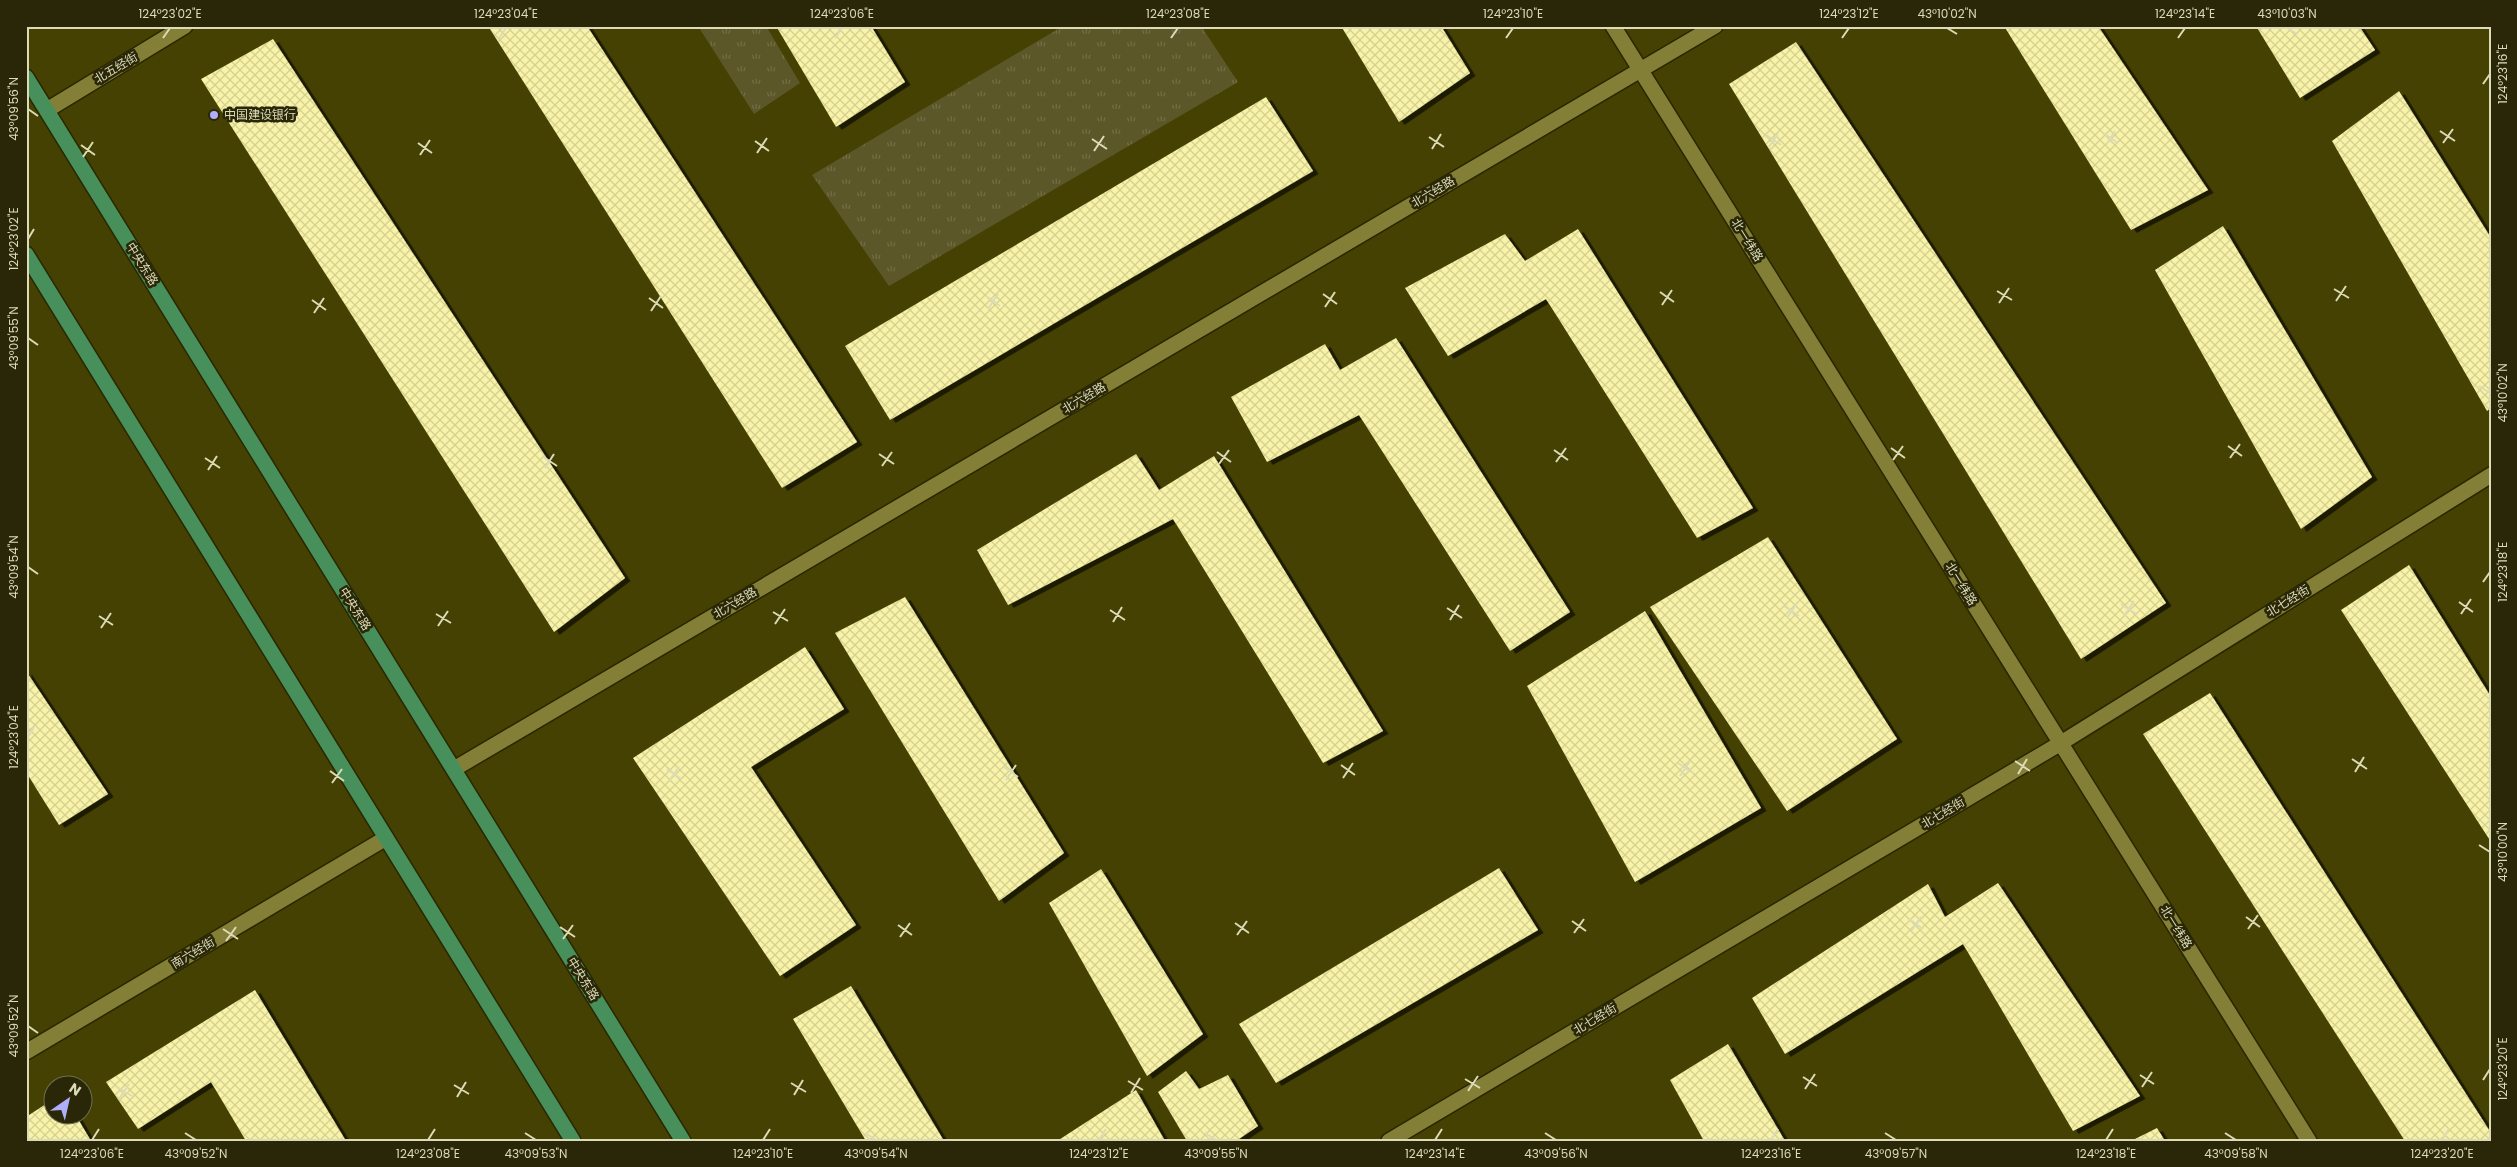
<svg xmlns="http://www.w3.org/2000/svg" width="2517" height="1167" font-family="Poppins,'Noto Sans SC',sans-serif">
<style>
.park{fill:url(#park-tufts)}
.building{fill:url(#building-cross-hatch);filter:url(#shadow)}
.lines{fill:none;stroke-linecap:round;stroke-linejoin:round}
.minor-casing{stroke:#2a2700;stroke-width:18}
.primary-casing{stroke:#2a2700;stroke-width:18}
.minor{stroke:#847f36;stroke-width:15}
.primary{stroke:#47905b;stroke-width:15}
.ticks{fill:none;stroke:#dcdbb7;stroke-width:2}
.poi-dot{fill:#b0aefa;stroke:#292708;stroke-width:2}
.labels{text-anchor:middle;stroke-width:5;stroke-linejoin:round;paint-order:stroke}
.street-label{font-size:12px;fill:#dcdbb7;stroke:#292708}
.poi-label{font-size:12px;fill:#dcdbb7;stroke:#292708;text-anchor:start}
.neatline{fill:none;stroke:#dcdbb7;stroke-width:2}
.ticks-label{font-size:12px;text-anchor:middle;fill:#dcdbb7}
</style>
<defs>
<pattern id="park-tufts" width="24" height="20" patternUnits="userSpaceOnUse" patternTransform="scale(1.25)"><rect width="24" height="20" fill="#5b5729"/><path d="M3 7l-1-3M5 7V3M7 7l1-3M15 17l-1-3M17 17v-4M19 17l1-3" fill="none" stroke="#726f46"/></pattern>
<pattern id="building-cross-hatch" width="8" height="8" patternUnits="userSpaceOnUse" patternTransform="scale(1.25)"><rect width="8" height="8" fill="#f8f3a8"/><path d="M0 0l8 8M0 8l8-8" fill="none" stroke="#d4d091"/></pattern>
<filter id="shadow"><feDropShadow dx="5.5" dy="3" stdDeviation="0" flood-color="#0009"/></filter>
</defs>
<rect width="100%" height="100%" fill="#454103"/>
<g class="park">
<path d="M698 26H766L800 83 754 114Z"/>
<path d="M1063 26H1201L1238 82 889 286 812 175Z"/>
</g>
<g class="building">
<path d="M488 26H587L857 442 782 488Z"/>
<path d="M776 26H871L905 82 836 127Z"/>
<path d="M1341 26H1441L1470 73 1399 122Z"/>
<path d="M2004 26H2098L2208 190 2131 230Z"/>
<path d="M2256 26H2359L2375 50 2300 98Z"/>
<path d="M273 39 625 578 554 632 201 79Z"/>
<path d="M1796 42 2166 603 2081 659 1729 84Z"/>
<path d="M2399 91 2491 238V408L2487 411 2332 141Z"/>
<path d="M1266 97 1313 171 890 420 845 346Z"/>
<path d="M2223 226 2372 477 2301 529 2155 270Z"/>
<path d="M1578 229 1753 508 1697 538 1546 299 1448 356 1405 288 1505 234 1525 261Z"/>
<path d="M1396 338 1570 612 1510 651 1359 415 1267 462 1231 397 1325 344 1340 370Z"/>
<path d="M1136 454 1159 490 1214 456 1383 731 1323 763 1173 519 1008 605 977 550Z"/>
<path d="M1768 537 1897 739 1787 811 1650 607Z"/>
<path d="M2409 565 2491 697V842L2341 610Z"/>
<path d="M905 597 1064 853 999 901 835 633Z"/>
<path d="M1645 611 1761 808 1635 882 1527 686Z"/>
<path d="M805 647 844 709 751 767 856 925 780 976 633 758Z"/>
<path d="M26 671 108 794 59 825 26 772Z"/>
<path d="M2210 693 2491 1133V1141H2405L2143 734Z"/>
<path d="M1499 868 1538 930 1276 1083 1239 1024Z"/>
<path d="M1101 869 1203 1034 1147 1076 1049 903Z"/>
<path d="M1998 883 2140 1096 2073 1131 1963 944 1785 1054 1752 998 1928 884 1945 917Z"/>
<path d="M851 986 944 1141H866L793 1019Z"/>
<path d="M255 990 346 1141H246L211 1082 138 1129 106 1082Z"/>
<path d="M1728 1044 1785 1141H1704L1670 1080Z"/>
<path d="M1186 1071 1199 1089 1228 1075 1258 1126 1236 1141H1187L1158 1092Z"/>
<path d="M1136 1090 1165 1141H1057Z"/>
<path d="M52 1100V1114H75L91 1141H26V1117Z"/>
<path d="M2157 1128 2165 1141H2131Z"/>
</g>
<g class="lines">
<defs>
<g id="minor">
<path d="M1613 26 2309 1141"/>
<path d="M47 110 185 26"/>
<path d="M454 769 1715 26"/>
<path d="M26 1052 386 838"/>
<path d="M1389 1141 2061 743 2491 475"/>
</g>
<g id="primary">
<path d="M26 77 683 1141"/>
<path d="M26 254 573 1141"/>
</g>
</defs>
<use href="#minor" class="minor-casing"/>
<use href="#primary" class="primary-casing"/>
<use href="#minor" class="minor"/>
<use href="#primary" class="primary"/>
</g>
<path class="ticks" d="M1947 28 1957 34M2287 28 2297 34M163 38 170 28M499 38 506 28M835 38 842 28M1171 38 1178 28M1506 38 1513 28M1842 38 1849 28M2178 38 2185 28M2483 84 2490 74M28 109 38 116M2440 131 2455 141M2103 133 2118 143M1766 135 1781 145M1429 137 1444 147M1092 139 1107 149M755 141 769 151M418 143 432 153M2443 143 2453 129M81 145 95 155M2106 145 2115 131M1769 147 1778 133M1432 149 1441 134M1094 151 1104 136M757 153 767 138M420 155 430 140M83 157 93 142M28 239 34 229M2334 289 2349 298M1997 291 2012 300M1660 292 1674 302M1323 294 1337 304M986 296 1000 306M649 298 663 308M312 300 326 310M2336 301 2346 286M1999 303 2009 288M1662 305 1672 290M1325 307 1335 292M988 309 998 294M651 311 661 296M314 313 324 298M28 338 38 345M2479 386 2490 393M2228 446 2242 456M1891 448 1905 458M1554 450 1568 460M1217 452 1231 462M879 454 894 464M542 456 557 466M205 458 220 468M2230 458 2240 444M1893 460 1903 446M1556 462 1566 448M1219 464 1229 450M882 466 892 452M545 468 554 454M208 470 217 456M28 567 38 574M2483 582 2490 572M2459 602 2473 612M2121 604 2136 614M1784 606 1799 616M1447 608 1462 618M1110 610 1125 620M773 612 788 621M436 614 451 623M2461 614 2471 599M99 616 113 625M2124 616 2134 601M1787 618 1797 603M1450 620 1459 605M1113 622 1122 607M775 624 785 609M438 626 448 611M101 628 111 613M28 737 34 727M2352 759 2367 769M2015 761 2030 771M1678 763 1693 773M1341 765 1355 775M1004 767 1018 777M667 769 681 779M330 771 344 781M2355 772 2364 757M2018 774 2027 759M1680 776 1690 761M1343 778 1353 763M1006 780 1016 765M669 781 679 767M332 783 342 769M2479 845 2490 852M2246 917 2260 927M1909 919 1923 929M1572 921 1586 931M1235 923 1249 933M898 925 912 935M560 927 575 937M223 929 238 939M2248 929 2258 915M1911 931 1921 917M1574 933 1584 919M1237 935 1247 921M900 937 910 923M563 939 573 925M226 941 236 927M28 1026 38 1033M2140 1075 2154 1084M1803 1077 1817 1086M1465 1079 1480 1088M2483 1080 2490 1069M1128 1081 1143 1090M791 1083 806 1092M454 1085 469 1094M117 1087 132 1096M2142 1087 2152 1072M1805 1089 1815 1074M1468 1091 1478 1076M1131 1093 1140 1078M794 1095 803 1080M457 1097 466 1082M119 1099 129 1084M185 1133 196 1140M525 1133 536 1140M865 1133 876 1140M1205 1133 1216 1140M1545 1133 1556 1140M1885 1133 1896 1140M2225 1133 2236 1140M92 1140 99 1129M428 1140 435 1129M763 1140 770 1129M1099 1140 1106 1129M1435 1140 1442 1129M1771 1140 1778 1129M2106 1140 2113 1129M2442 1140 2449 1129"/>
<circle class="poi-dot" cx="214" cy="115" r="5"/>
<g class="labels">
<g class="street-label">
<text transform="translate(116 68) rotate(-31)" y="4">北五经街</text>
<text transform="translate(1433 192) rotate(-31)" y="4">北六经路</text>
<text transform="translate(1747 240) rotate(58)" y="4">北一纬路</text>
<text transform="translate(142 264) rotate(58)" y="4">中央东路</text>
<text transform="translate(1084 398) rotate(-31)" y="4">北六经路</text>
<text transform="translate(1961 584) rotate(58)" y="4">北一纬路</text>
<text transform="translate(2288 601) rotate(-32)" y="4">北七经街</text>
<text transform="translate(735 603) rotate(-31)" y="4">北六经路</text>
<text transform="translate(355 609) rotate(58)" y="4">中央东路</text>
<text transform="translate(1943 813) rotate(-31)" y="4">北七经街</text>
<text transform="translate(2176 927) rotate(58)" y="4">北一纬路</text>
<text transform="translate(193 953) rotate(-31)" y="4">南六经街</text>
<text transform="translate(583 979) rotate(58)" y="4">中央东路</text>
<text transform="translate(1595 1019) rotate(-31)" y="4">北七经街</text>
</g>
<g class="poi-label">
<text x="224" y="119">中国建设银行</text>
</g>
</g>
<rect width="2517" height="1167" fill="none" stroke="#292708" stroke-width="55"/>
<g transform="translate(68 1100) rotate(34)"><circle r="24" fill="#292708" stroke="#716f4e"/>
<path d="M0-4L9 19L0 12L-9 19Z" fill="#b0aefa"/>
<text y="-8" font-size="14" font-weight="bold" text-anchor="middle" fill="#dcdbb7">N</text>
</g>
<rect x="28" y="28" width="2462" height="1112" class="neatline"/>
<g class="ticks-label">
<text x="170" y="18">124°23'02"E</text>
<text x="506" y="18">124°23'04"E</text>
<text x="842" y="18">124°23'06"E</text>
<text x="1178" y="18">124°23'08"E</text>
<text x="1513" y="18">124°23'10"E</text>
<text x="1849" y="18">124°23'12"E</text>
<text x="1947" y="18">43°10'02"N</text>
<text x="2185" y="18">124°23'14"E</text>
<text x="2287" y="18">43°10'03"N</text>
<text transform="translate(2503 74) rotate(-90)" y="4">124°23'16"E</text>
<text transform="translate(14 109) rotate(-90)" y="4">43°09'56"N</text>
<text transform="translate(14 239) rotate(-90)" y="4">124°23'02"E</text>
<text transform="translate(14 338) rotate(-90)" y="4">43°09'55"N</text>
<text transform="translate(2503 393) rotate(-90)" y="4">43°10'02"N</text>
<text transform="translate(14 567) rotate(-90)" y="4">43°09'54"N</text>
<text transform="translate(2503 572) rotate(-90)" y="4">124°23'18"E</text>
<text transform="translate(14 737) rotate(-90)" y="4">124°23'04"E</text>
<text transform="translate(2503 852) rotate(-90)" y="4">43°10'00"N</text>
<text transform="translate(14 1026) rotate(-90)" y="4">43°09'52"N</text>
<text transform="translate(2503 1069) rotate(-90)" y="4">124°23'20"E</text>
<text x="92" y="1158">124°23'06"E</text>
<text x="196" y="1158">43°09'52"N</text>
<text x="428" y="1158">124°23'08"E</text>
<text x="536" y="1158">43°09'53"N</text>
<text x="763" y="1158">124°23'10"E</text>
<text x="876" y="1158">43°09'54"N</text>
<text x="1099" y="1158">124°23'12"E</text>
<text x="1216" y="1158">43°09'55"N</text>
<text x="1435" y="1158">124°23'14"E</text>
<text x="1556" y="1158">43°09'56"N</text>
<text x="1771" y="1158">124°23'16"E</text>
<text x="1896" y="1158">43°09'57"N</text>
<text x="2106" y="1158">124°23'18"E</text>
<text x="2236" y="1158">43°09'58"N</text>
<text x="2442" y="1158">124°23'20"E</text>
</g>
</svg>
